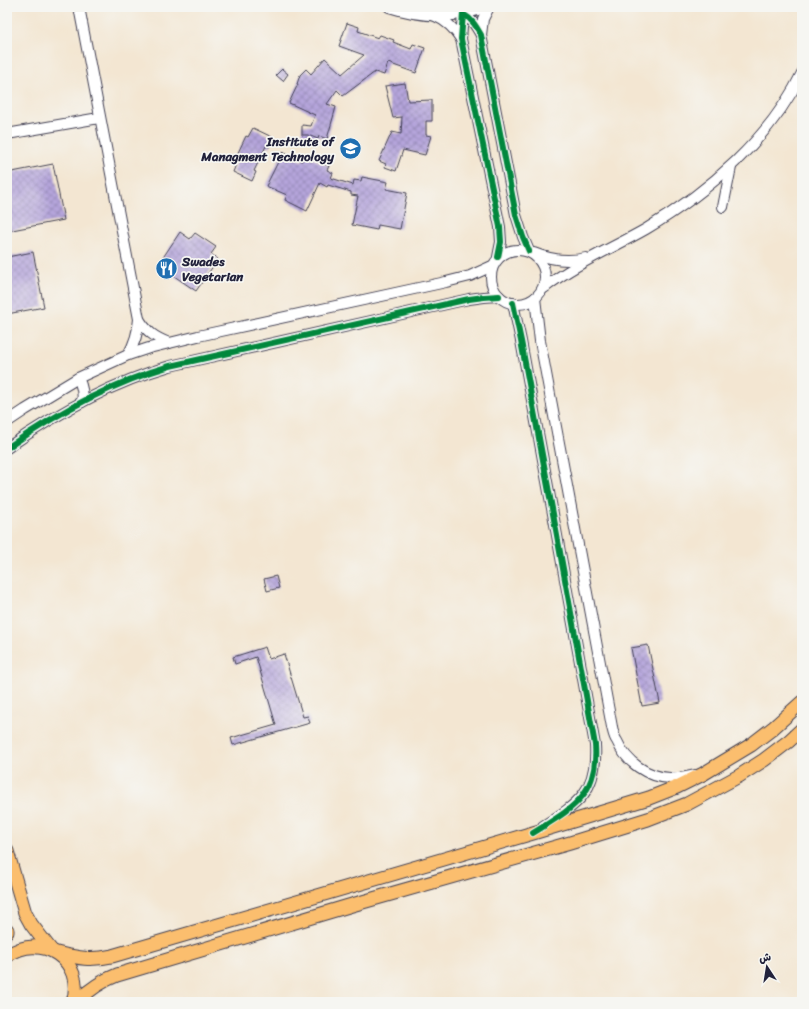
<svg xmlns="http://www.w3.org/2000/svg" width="809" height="1009" font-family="Sriracha,'Playpen Sans Arabic',sans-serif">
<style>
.building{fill:url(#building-cross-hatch)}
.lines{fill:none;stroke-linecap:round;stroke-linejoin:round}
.minor-casing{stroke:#413f52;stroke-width:12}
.major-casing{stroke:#413f52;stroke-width:15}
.minor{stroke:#fff;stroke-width:10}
.major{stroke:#fbbe6e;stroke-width:13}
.cycleway-casing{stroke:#f6f6f2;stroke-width:8}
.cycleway{stroke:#00873e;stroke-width:6}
.labels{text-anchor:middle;stroke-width:3.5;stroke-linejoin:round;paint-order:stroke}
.poi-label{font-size:13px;font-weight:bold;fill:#22223b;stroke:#f6f6f2;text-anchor:end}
</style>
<defs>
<pattern id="building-cross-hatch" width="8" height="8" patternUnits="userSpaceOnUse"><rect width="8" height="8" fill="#b5a5db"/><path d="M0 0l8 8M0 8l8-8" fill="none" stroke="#9386b3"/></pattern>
</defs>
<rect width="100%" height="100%" fill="#f6f6f2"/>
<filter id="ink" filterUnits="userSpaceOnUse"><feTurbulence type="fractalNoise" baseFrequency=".025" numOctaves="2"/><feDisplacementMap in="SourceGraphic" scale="8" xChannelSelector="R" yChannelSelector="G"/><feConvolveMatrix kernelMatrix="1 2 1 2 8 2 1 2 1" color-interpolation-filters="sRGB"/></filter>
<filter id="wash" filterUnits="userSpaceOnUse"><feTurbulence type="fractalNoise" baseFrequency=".012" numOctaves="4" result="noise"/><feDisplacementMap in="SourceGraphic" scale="16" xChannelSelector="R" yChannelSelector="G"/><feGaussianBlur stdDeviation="0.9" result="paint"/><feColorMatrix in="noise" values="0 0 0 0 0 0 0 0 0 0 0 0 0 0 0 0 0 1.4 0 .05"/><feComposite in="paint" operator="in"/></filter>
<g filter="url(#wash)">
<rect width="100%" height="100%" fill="#f3e6d2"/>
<g id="blocks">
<g class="building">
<path d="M347 23 359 27 358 31 378 38 380 35 394 40 393 42 411 49 413 44 425 48 416 73 388 63 384 75 375 72 343 96 337 90 327 104 336 107 327 139 319 136 318 139 308 135H302V125L311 126 315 115 289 103 298 84H297L300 75 306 69 311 74 325 58 342 74 364 55 339 46Z"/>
<path d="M282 69 288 74 283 81 276 75Z"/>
<path d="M405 83 408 101 432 100V121H426V135L431 136 425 155 403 150 396 171 385 167 386 164 379 161 392 132 401 134 402 117 393 118 385 86Z"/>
<path d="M253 128 274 138 269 147 266 146 254 171 256 172 252 181 233 172 237 162 234 161 246 136 248 137Z"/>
<path d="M283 152 302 161 305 155 329 166 327 170 333 173 331 178 353 185 354 180 361 181 362 177 388 182 386 189 407 193 400 229 378 225 377 230 352 225 358 196 351 195V192L328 185 327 187 320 183 307 211 285 200 287 195 266 186Z"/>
<path d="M53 164 64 220 7 231V173Z"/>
<path d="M180 232 190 239 195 233 216 247 211 254 218 259 196 291 158 265Z"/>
<path d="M33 252 44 307 7 314V257Z"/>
<path d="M276 576 279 588 267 591 264 579Z"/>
<path d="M648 645 660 703 642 706 631 648Z"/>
<path d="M265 647 269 659 284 654 303 717 308 716 310 723 233 745 231 738 276 725 256 657 235 664 233 657Z"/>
</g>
</g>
</g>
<g filter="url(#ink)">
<use href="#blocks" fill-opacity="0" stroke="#413f52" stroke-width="1"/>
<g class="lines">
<defs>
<g id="minor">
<path d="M79 7 139 319C138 333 135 343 128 355"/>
<path d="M389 7C420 17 456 20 486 7"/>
<path d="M435 16C447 21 454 28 461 39"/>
<path d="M481 35 483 19 489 7"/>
<path d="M7 134 99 118"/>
<path d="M723 207 731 167"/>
<circle cx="518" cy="277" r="27"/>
<path d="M534 253C551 260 568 262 586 258"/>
<path d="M498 257 501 242 500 227 461 39 463 14C472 19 476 26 481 35L516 215 523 237 529 251"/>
<path d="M544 288C576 263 611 249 646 229 708 192 770 139 802 73"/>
<path d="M535 298 540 341 612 727C613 731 614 737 617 741 626 762 647 777 670 778 679 779 687 777 695 775"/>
<path d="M513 303 521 341 556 530 595 745C598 791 578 804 543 826"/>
<path d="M139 319C147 332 154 337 169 343"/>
<path d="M78 378C82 386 84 393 82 402"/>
<path d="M7 422 25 410 78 378 128 355 149 348 198 336 446 282 470 276 492 266"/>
<path d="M7 448C57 413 111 383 170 366L469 299 484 297 499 296"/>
</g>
<g id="major">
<path d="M7 851 25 913 31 924 51 950"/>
<path d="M7 930V932"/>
<path d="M57 953C78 958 90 961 112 956L533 833 649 798 677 787 703 774 751 745 773 728 802 702"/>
<path d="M7 956C41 931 86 961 73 1002"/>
<path d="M76 1002C89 990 101 981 117 975L352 905 570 843 648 819 687 804 739 776 764 760 789 741 802 729"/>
</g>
</defs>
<use href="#minor" class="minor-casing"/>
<use href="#major" class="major-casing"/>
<use href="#minor" class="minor"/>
<use href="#major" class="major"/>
<defs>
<g id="cycleway">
<path d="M498 257 501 242 500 227 461 39 463 14C472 19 476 26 481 35L516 215 523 237 529 251"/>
<path d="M513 303 521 341 556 530 595 745C599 796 571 809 533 833"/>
<path d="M7 448C57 413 111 383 170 366L469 299 484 297 499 296"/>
</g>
</defs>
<use href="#cycleway" class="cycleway-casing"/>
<use href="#cycleway" class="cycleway"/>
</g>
</g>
<defs>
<symbol id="university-disc" viewBox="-11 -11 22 22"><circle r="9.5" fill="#1f6fb2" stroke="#f6f6f2"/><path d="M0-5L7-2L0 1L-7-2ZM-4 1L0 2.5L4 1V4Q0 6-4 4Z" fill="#fff"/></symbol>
<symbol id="restaurant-disc" viewBox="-11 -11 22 22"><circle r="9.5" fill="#1f6fb2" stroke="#f6f6f2"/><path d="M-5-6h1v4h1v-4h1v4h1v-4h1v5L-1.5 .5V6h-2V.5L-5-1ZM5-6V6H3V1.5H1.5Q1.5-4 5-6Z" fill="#fff"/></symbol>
</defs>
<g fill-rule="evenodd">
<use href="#university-disc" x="338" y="136" width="25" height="25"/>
<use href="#restaurant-disc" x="154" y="256" width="25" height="25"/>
</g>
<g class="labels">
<g class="poi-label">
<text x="334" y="146">Institute of<tspan x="334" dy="15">Managment Technology</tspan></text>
<text x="182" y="266" text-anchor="start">Swades<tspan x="182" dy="15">Vegetarian</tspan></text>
</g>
</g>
<rect width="809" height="1009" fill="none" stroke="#f6f6f2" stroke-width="24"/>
<g transform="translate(767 967) rotate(348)" stroke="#f6f6f2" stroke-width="3" paint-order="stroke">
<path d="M0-3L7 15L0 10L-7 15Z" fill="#22223b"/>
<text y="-6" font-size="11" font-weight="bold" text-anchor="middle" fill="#22223b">ش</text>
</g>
</svg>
